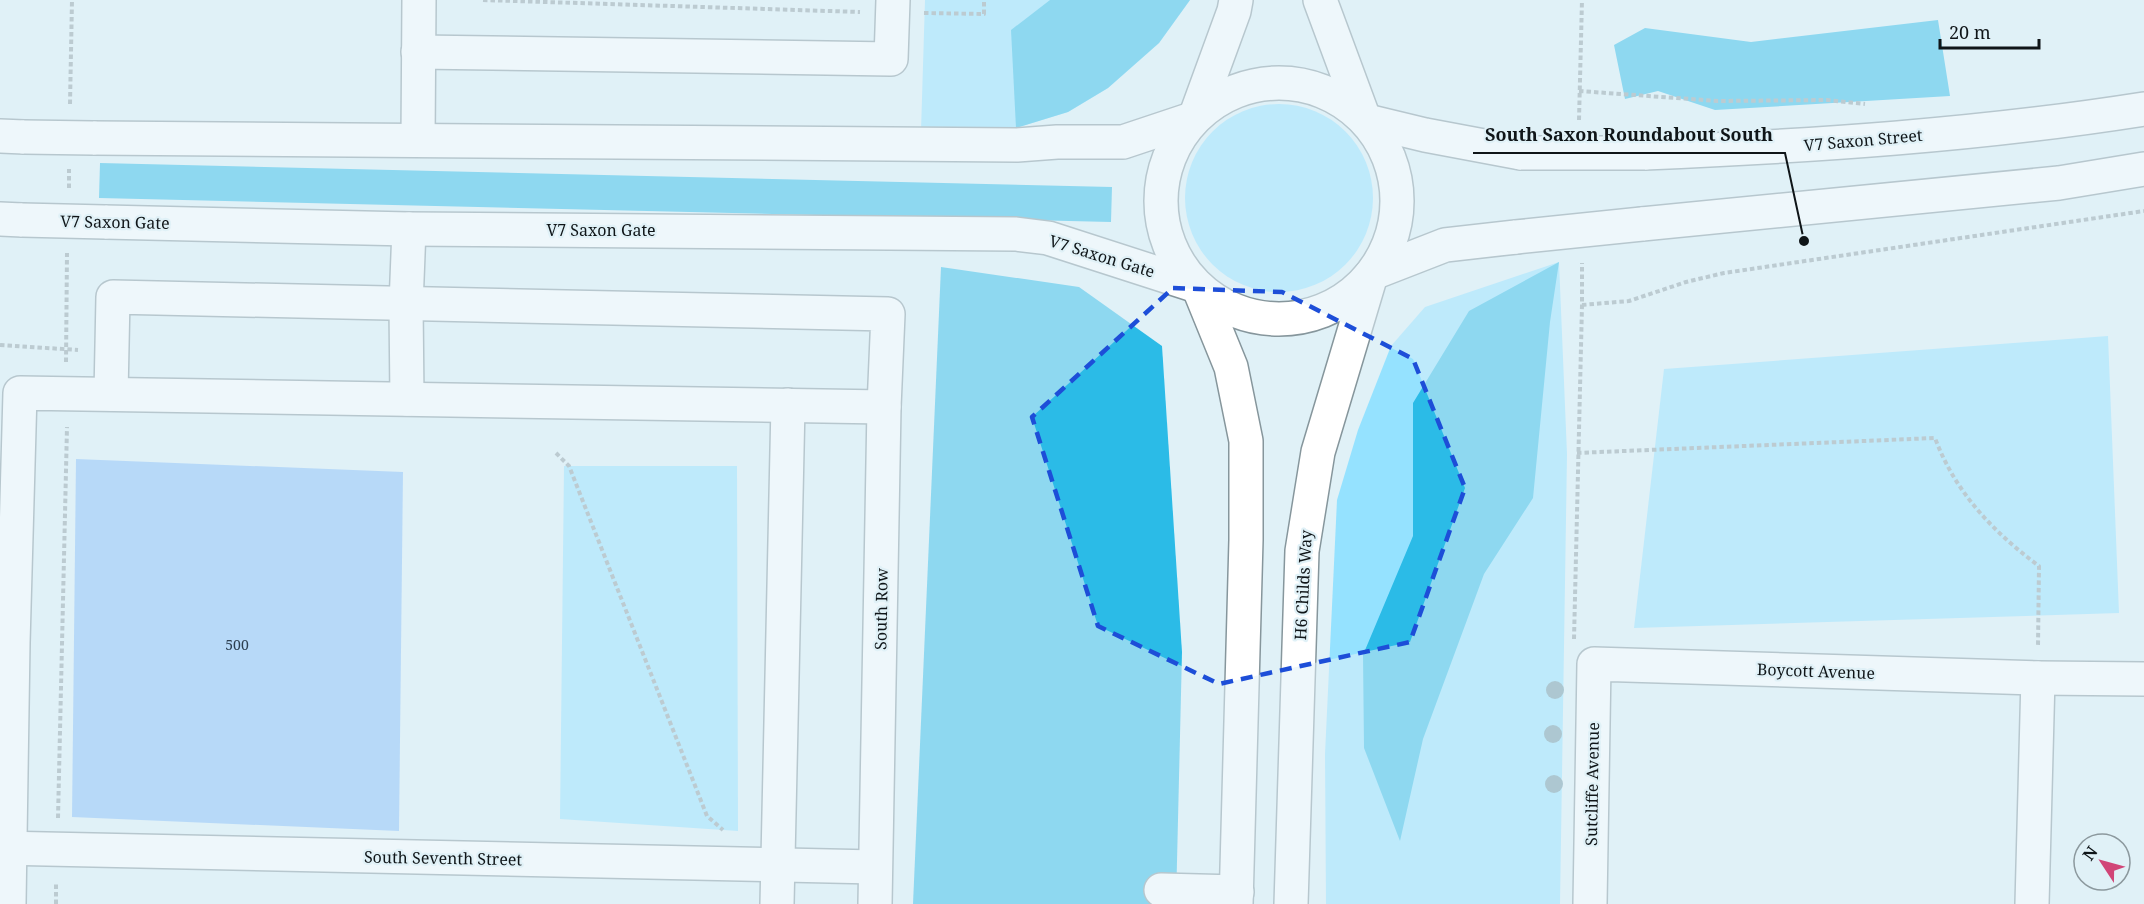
<svg xmlns="http://www.w3.org/2000/svg" width="2144" height="904" font-family="'Noto Serif',serif">
<style>
.green{fill:#95e2ff}
.forest{fill:#2bbbe7}
.building{fill:#86bdf9}
.lines{fill:none;stroke-linecap:round;stroke-linejoin:round}
.minor-casing{stroke:#86969c;stroke-width:36}
.path{stroke:#919ea3;stroke-width:4;stroke-dasharray:4.5 3;stroke-linecap:butt}
.minor{stroke:#fff;stroke-width:33}
.minor-bridge-casing{stroke:#86969c;stroke-width:36;stroke-linecap:butt}
.minor-bridge{stroke:#fff;stroke-width:33}
.tree{fill:#6f96a2}
.marked{fill:none;stroke:#1d4ed8;stroke-width:4.5;stroke-dasharray:12 8;stroke-linejoin:round}
.labels{text-anchor:middle;stroke-width:4.5;stroke-linejoin:round;paint-order:stroke}
.number-label{font-size:14px;fill:#2d3f50}
.street-label{font-size:16px;fill:#0f1518;stroke:#e0f1f7}
.leader{fill:none;stroke:#0f1518;stroke-width:2}
.callout-dot{fill:#0f1518;stroke:#e0f1f7;stroke-width:2}
.callout-label{font-size:18px;text-anchor:middle;font-weight:bold;fill:#0f1518;stroke:#e0f1f7;stroke-width:4.5;stroke-linejoin:round;paint-order:stroke}
</style>
<rect width="100%" height="100%" fill="#e0f1f7"/>
<g class="green">
<path d="M925 0H1190L1159 43 1108 88 1068 112 1016 128 921 131Z"/>
<circle cx="1279" cy="198" r="94"/>
<path d="M1559 262 1567 454 1560 904H1326L1325 754 1337 500 1358 430 1391 346 1425 307Z"/>
<path d="M2108 336 2119 613 1634 628 1664 369Z"/>
<path d="M564 466H737L738 831 560 819Z"/>
</g>
<g class="forest">
<path d="M1050 0H1190L1159 43 1108 88 1068 112 1016 128 1011 30Z"/>
<path d="M1938 20 1950 96 1715 110 1658 91 1625 99 1614 45 1645 28 1751 42Z"/>
<path d="M100 163 1112 187 1111 222 99 198Z"/>
<path d="M1559 262 1550 322 1533 498 1484 574 1423 739 1400 841 1364 748 1363 655 1413 536V403L1469 311Z"/>
<path d="M941 267 1079 287 1162 346 1182 652 1176 904H913Z"/>
</g>
<path class="building" d="M76 459 403 472 399 831 72 817Z"/>
<g class="lines">
<defs>
<g id="minor">
<path d="M1320 0 1363 116"/>
<path d="M418 52 891 59 893 0"/>
<circle cx="1279" cy="201" r="118"/>
<path d="M1196 115 1234 11 1236 0"/>
<path d="M1367 121 1425 135 1521 153"/>
<path d="M0 136 24 137"/>
<path d="M93 138 1017 145 1057 142H1123L1192 119"/>
<path d="M418 140 419 0"/>
<path d="M1645 153C1812 146 1979 135 2144 109"/>
<path d="M0 219 22 220"/>
<path d="M105 222 409 229 1016 234 1048 238 1194 285"/>
<path d="M1642 224 2059 183 2144 169"/>
<path d="M1373 273 1445 245 1516 237"/>
<path d="M1200 291 1231 367 1246 441V540L1236 904"/>
<path d="M111 394 113 297 888 314 884 407 875 904"/>
<path d="M407 399 406 305 409 229"/>
<path d="M0 848 875 867"/>
<path d="M1161 890 1237 892"/>
<path d="M9 904 13 643 20 393 884 407"/>
<path d="M777 904 788 405"/>
<path d="M1291 904 1302 551 1318 452 1371 275"/>
<path d="M1590 904 1594 664 2038 678 2144 679"/>
<path d="M2032 904 2038 678"/>
</g>
</defs>
<use href="#minor" class="minor-casing"/>
<g class="path">
<path d="M483 0 860 12"/>
<path d="M924 13 984 14V0"/>
<path d="M1579 91 1718 101 1827 100 1865 104"/>
<path d="M70 104 72 0"/>
<path d="M1579 120 1582 0"/>
<path d="M69 188V169"/>
<path d="M1582 305 1629 301 1686 282 1724 273 2144 211"/>
<path d="M0 345 78 350"/>
<path d="M66 362 67 253"/>
<path d="M556 453 569 466 707 816 723 830"/>
<path d="M1577 453 1935 438C1955 492 1993 532 2039 566L2038 646"/>
<path d="M1574 639 1582 305V263"/>
<path d="M58 818 67 427"/>
<path d="M56 904V883"/>
</g>
<use href="#minor" class="minor"/>
<defs>
<g id="minor-bridge">
<path d="M24 137 93 138"/>
<path d="M1521 153H1645"/>
<path d="M22 220 105 222"/>
<path d="M1516 237 1642 224"/>
</g>
</defs>
<use href="#minor-bridge" class="minor-bridge-casing"/>
<use href="#minor-bridge" class="minor-bridge"/>
</g>
<g class="tree">
<circle cx="1555" cy="690" r="9"/>
<circle cx="1553" cy="734" r="9"/>
<circle cx="1554" cy="784" r="9"/>
</g>
<path d="M0 0H2144V904H0ZM1173 288 1282 292 1413 359 1465 488 1410 642 1219 684 1098 626 1032 417Z" fill="#e0f1f7" fill-opacity=".55" fill-rule="evenodd"/>
<path class="marked" d="M1173 288 1282 292 1413 359 1465 488 1410 642 1219 684 1098 626 1032 417Z"/>
<g class="labels">
<g class="number-label">
<text x="237" y="650">500</text>
</g>
<g class="street-label">
<text transform="translate(1863 140) rotate(-5)" y="6">V7 Saxon Street</text>
<text transform="translate(115 222) rotate(1)" y="6">V7 Saxon Gate</text>
<text x="601" y="236">V7 Saxon Gate</text>
<text transform="translate(1102 256) rotate(17)" y="6">V7 Saxon Gate</text>
<text transform="translate(1303 585) rotate(-87)" y="6">H6 Childs Way</text>
<text transform="translate(881 609) rotate(-89)" y="6">South Row</text>
<text transform="translate(1816 671) rotate(2)" y="6">Boycott Avenue</text>
<text transform="translate(1592 784) rotate(-89)" y="6">Sutcliffe Avenue</text>
<text transform="translate(443 858) rotate(1)" y="6">South Seventh Street</text>
</g>
</g>
<path class="leader" d="M1804 241L1785 153H1473"/>
<circle class="callout-dot" cx="1804" cy="241" r="6"/>
<g class="callout-label">
<text x="1629" y="141">South Saxon Roundabout South</text>
</g>
<g transform="translate(2102 862) rotate(306)"><circle r="28" fill="#e0f1f7" stroke="#8c999e" stroke-width="1.5"/>
<path d="M0-4.5L10 22L0 15L-10 22Z" fill="#d14577"/>
<text y="-9" font-size="16" font-weight="bold" text-anchor="middle" fill="#0f1518">N</text>
</g>
<path d="M1940 39v9h99v-9" fill="none" stroke="#0f1518" stroke-width="3"/>
<text x="1949" y="39" font-size="18" fill="#0f1518" stroke="#e0f1f7" stroke-width="4.5" paint-order="stroke">20 m</text>
</svg>
